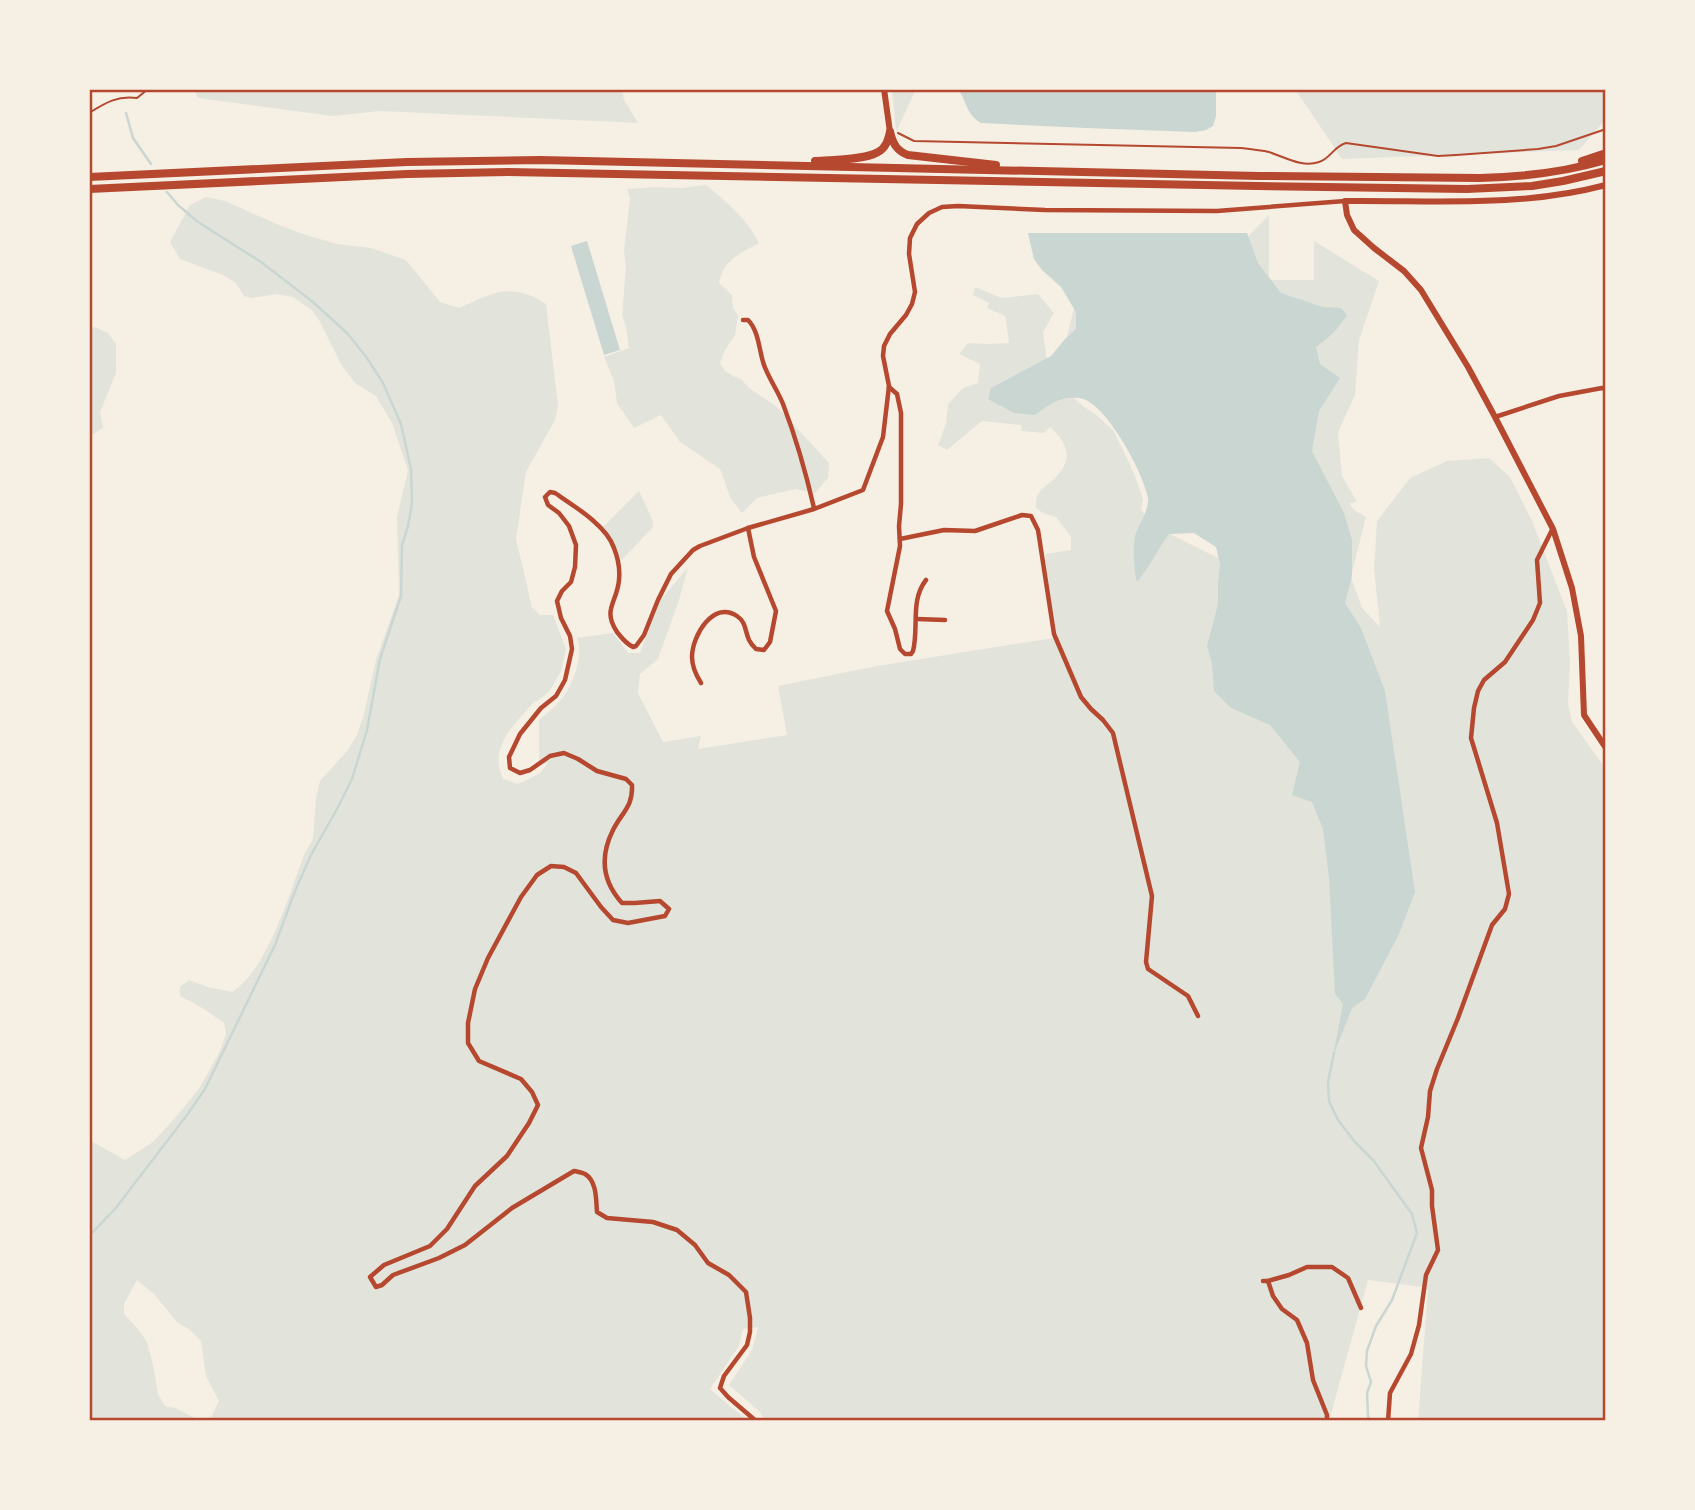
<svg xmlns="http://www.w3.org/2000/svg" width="1695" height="1510" font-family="Spectral,serif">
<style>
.green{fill:#e2e4dc;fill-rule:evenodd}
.water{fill:#c9d6d2}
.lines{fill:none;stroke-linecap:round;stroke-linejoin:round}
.stream{stroke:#c9d6d2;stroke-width:2.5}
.path{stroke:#b5482f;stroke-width:2}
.minor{stroke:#b5482f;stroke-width:4.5}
.tertiary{stroke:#b5482f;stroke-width:6}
.trunk{stroke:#b5482f;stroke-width:8}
.neatline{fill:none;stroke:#b5482f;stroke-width:2.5}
</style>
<rect width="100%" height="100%" fill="#f6efe4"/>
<g class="green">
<path d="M194 89H622L624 100 638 123 380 111 332 116 198 98Z"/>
<path d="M892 89H916L896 132Z"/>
<path d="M1295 89H1606V119L1579 150 1342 159Z"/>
<path d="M706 185C727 202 747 219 759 243 739 254 724 259 719 283L732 295 733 308 738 315 735 335 725 350 720 363 726 372 733 376 741 379 749 388 776 406 829 463 828 478 815 493 795 489 757 498 742 513 731 499 720 469 680 442 661 415 634 428 617 403 614 381 604 357 629 348 626 327 622 315 626 268 624 250 630 199 627 189 656 187 682 188Z"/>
<path d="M206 197 225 201 279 225 306 235 337 244 371 248 406 260 440 302 459 308C493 293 511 281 546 304L558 406 555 420 526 472 516 539 532 607 540 615H553L566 649 561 671 549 692 536 702 535 701C515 724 488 746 503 779L518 784 539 774 548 763 539 765V720C546 714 554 708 560 701 573 686 584 656 577 638L613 633 628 653H640L660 601 688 567 679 600 658 659 640 674 638 693 663 742 701 736 698 749 787 735 778 686 877 666 1053 638 1045 554 1071 550V537L1056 517 1043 513 1036 508C1036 507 1036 499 1037 497 1039 490 1047 485 1053 480 1073 462 1070 444 1050 427L1044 433 1022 431 1021 425 982 421 947 450 938 445 946 424 948 404 963 388 978 383 980 364 959 354 968 343 987 344 1009 343 1005 316 987 308 989 303 973 295 975 287 1002 298 1038 294 1054 313 1043 332 1049 377 1083 406 1095 414 1113 430 1129 462 1138 484 1143 500 1141 510 1158 528 1232 565 1264 602 1098 393 1059 370 1074 308 1136 351 1269 215V280H1314V241L1379 281 1359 340 1355 395 1338 432 1342 476 1357 502 1349 503 1354 510 1366 517 1351 577 1362 608 1380 627 1374 569 1377 521 1410 478 1447 461 1489 458 1510 477 1532 521 1567 611 1570 663 1568 704 1572 722 1606 769V1421H1418L1428 1290 1423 1291 1422 1287 1368 1280 1329 1421H765L760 1412 729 1385 752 1350 758 1327 743 1329 739 1346 710 1389 748 1421H89V1140L125 1160 153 1142 181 1111 200 1087 219 1053 226 1034 224 1023 204 1009 180 996V987L189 980 208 987 232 992C269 968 289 893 305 853L313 839 316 798 320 781 348 750 357 735 364 714 376 660 399 595 397 517 408 470 392 423 376 396 356 384 342 366 319 320 312 310 293 297 276 294 252 298 244 296 236 283 223 275 180 259 170 242 190 205ZM137 1280 154 1294 177 1322 190 1330 201 1341 206 1376 219 1401 211 1418 199 1420 175 1408 165 1406 158 1394 153 1365 147 1342 138 1329 124 1314V1304Z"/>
<path d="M95 327 108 333 116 344V373L100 412 103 428 89 437V329Z"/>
<path d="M639 491 652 519 653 527 617 565 607 536 602 528Z"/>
</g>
<g class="water">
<path d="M958 89H1216V116L1213 126 1206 130 1195 132 1086 128 981 123C966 114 967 102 958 89Z"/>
<path d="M1028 233H1247L1258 263 1281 293 1323 307 1341 308 1347 315C1339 328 1328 339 1316 347L1320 364 1340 378 1319 411 1312 451 1344 513 1352 540V576L1345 603 1361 628 1385 691 1415 892 1399 934 1365 999 1352 1008 1333 1056 1343 1004 1335 994 1329 878 1323 829 1312 802 1292 795 1300 762 1270 725 1231 708 1214 691 1212 663 1207 646 1218 604V584L1220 564 1216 547 1194 533 1169 534C1157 550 1149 568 1137 582 1134 572 1132 543 1136 533 1140 523 1149 510 1148 498 1144 474 1105 400 1079 398 1059 396 1050 404 1035 415L1014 413 988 399 991 388 1051 356 1065 339 1076 329V312L1061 287 1042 270 1034 259Z"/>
<path d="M587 241 620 350 604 355 571 246Z"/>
</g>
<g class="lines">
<g class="stream">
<path d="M126 113 133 138 151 164"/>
<path d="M1334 1053 1328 1082 1329 1101 1338 1120 1355 1142 1373 1160 1412 1214 1417 1233 1392 1300 1376 1326 1367 1351 1366 1366 1371 1382 1367 1393 1368 1416 1370 1421"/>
<path d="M89 1236 115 1209 187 1115 205 1089 275 945 295 891 311 855 337 809 352 779 367 730 380 659 401 596 402 545 408 526 412 503 411 469 401 424 383 383 367 358 348 334 313 302 261 262 198 222 178 205 167 192"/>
</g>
<g class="path">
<path d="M89 113C105 103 118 95 137 98L148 89"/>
<path d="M898 133 914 141 1241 148C1250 149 1260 150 1269 152 1285 157 1302 168 1319 162 1330 159 1334 146 1346 143L1438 156 1456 155 1538 149 1556 146 1606 129"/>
</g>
<g class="minor">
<path d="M743 320H748C759 331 759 351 764 365 769 379 778 391 783 404 796 438 806 473 814 508"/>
<path d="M889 387 897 394 901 413V504L899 526 900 546 887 611 895 629 900 649 905 654H911L913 651C919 628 910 600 926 580"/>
<path d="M1495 417 1559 396 1602 388 1606 389"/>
<path d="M900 539 944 530 975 531 1022 515 1031 516 1038 530 1054 634 1081 697 1091 709 1103 720 1113 733 1117 750 1152 896 1146 962 1148 969 1188 996 1198 1016"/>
<path d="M917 619 945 620"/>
<path d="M701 683C696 675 692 666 692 657 692 636 713 600 737 616 746 622 745 631 749 640 750 642 755 648 756 649L764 650 770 642 776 611 754 557 748 528"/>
<path d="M1263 1281H1268L1273 1296 1282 1309 1297 1320 1307 1343 1313 1380 1327 1415V1421"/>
<path d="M1268 1281 1289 1275 1307 1267H1332L1348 1278 1361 1308"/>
<path d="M756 1421 728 1397 720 1388 724 1376 747 1345 750 1332V1318L746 1292 729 1275 708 1263 695 1245 677 1230 653 1222 607 1218 597 1212C596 1200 597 1181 585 1174 582 1172 578 1172 574 1171L512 1208 465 1245 439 1258 393 1275 382 1285 376 1287 370 1277 384 1265 430 1246 447 1229 475 1186 507 1156 529 1123 538 1105 532 1092 521 1079 479 1061 468 1043V1023L475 989 488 958 521 897 537 875 551 866 564 867 576 873 601 907 613 920 628 923 665 916 669 909 660 901 635 903H622C602 881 600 856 613 830 622 812 633 807 632 785L626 779 597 771 578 759 564 753 550 756 530 770 520 773 510 768 509 757 520 734 541 708 556 696 565 680 572 649 570 636 561 618 557 601 562 591 571 582 575 567 576 545 569 526 559 513 548 505 545 497 550 492 555 493C574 506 607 526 614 548 618 558 620 570 619 580 617 603 602 609 617 632 622 638 625 643 633 647L636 646 644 635 658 600 671 574 693 550 700 546 748 528 814 509 863 490 883 437 889 386 883 356 884 346 890 334 906 315 912 304 915 292 909 254 910 238 917 224 929 213 942 207 958 206 1045 210 1217 211 1345 201"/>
<path d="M1388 1421 1390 1393 1411 1354 1419 1325 1426 1275 1438 1250 1432 1206V1190L1421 1148 1428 1117 1430 1091 1437 1069 1458 1018 1492 925 1505 909 1509 894 1497 823 1471 738 1474 708 1478 691 1484 680 1505 662 1533 620 1540 603 1537 560 1552 530"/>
</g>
<g class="tertiary">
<path d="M884 89 890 132"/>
<path d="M1606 185C1518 208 1435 200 1345 201L1347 215 1354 230 1374 248 1404 271 1421 290 1468 367 1495 417 1553 529 1572 588 1581 636 1584 715 1606 748"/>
</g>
<g class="trunk">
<path d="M890 132C893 144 897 151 908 155L996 165"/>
<path d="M815 161C831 160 865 160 878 152 886 148 888 140 890 132"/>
<path d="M1582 161 1606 153"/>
<path d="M89 177 407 162 540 160 1259 176 1480 178C1523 177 1565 172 1606 160"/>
<path d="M89 189 407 174 508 172 1257 186 1467 189 1532 186 1563 181 1606 171"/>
</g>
</g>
<rect width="1695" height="1510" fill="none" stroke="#f6efe4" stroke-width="182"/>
<rect x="91" y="91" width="1513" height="1328" class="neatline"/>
</svg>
